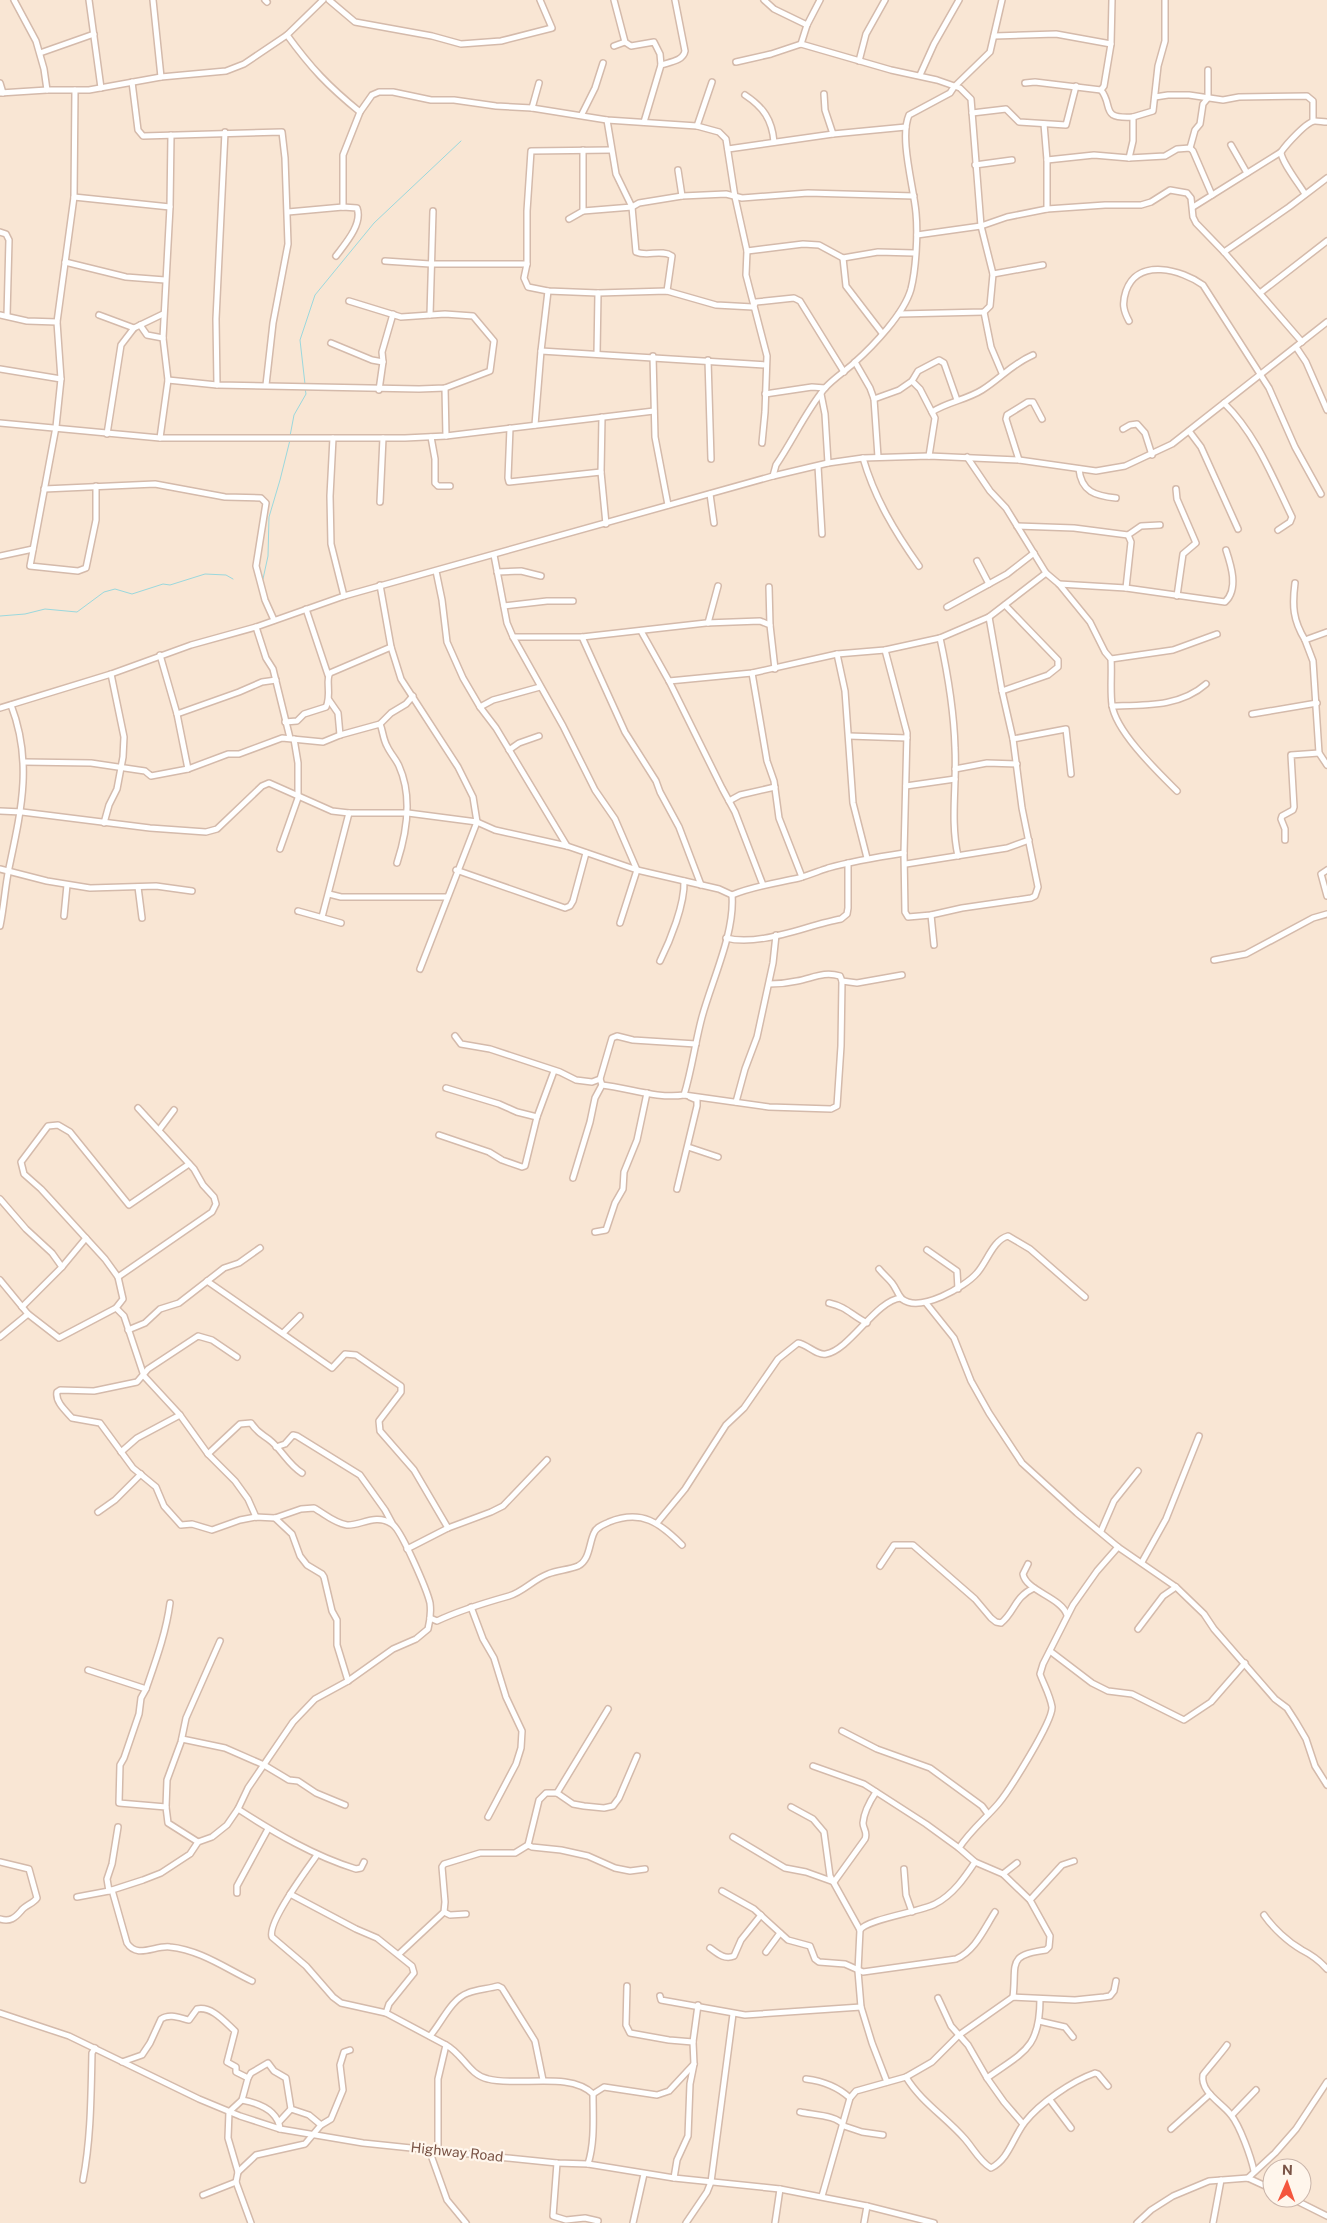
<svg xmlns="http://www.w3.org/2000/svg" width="1327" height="2223" font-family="'Public Sans',sans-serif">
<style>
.residential{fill:#f9e6d4;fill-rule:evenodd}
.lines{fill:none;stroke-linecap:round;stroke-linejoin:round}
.stream{stroke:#9bd8dd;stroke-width:1}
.minor-casing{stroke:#d4baab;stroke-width:8}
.minor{stroke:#fff;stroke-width:5}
.labels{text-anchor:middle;stroke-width:4.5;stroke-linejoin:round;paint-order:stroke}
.street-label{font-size:14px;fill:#7a5446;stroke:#fff6ec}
</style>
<rect width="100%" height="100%" fill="#fef2e4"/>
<path class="residential" d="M0 0H1327V2223H0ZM1272 2168H1302V2198H1272Z"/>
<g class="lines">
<g class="stream">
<path d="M305 384 300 340 315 295 374 223 461 141"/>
<path d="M290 436 294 415 306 394 305 388"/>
<path d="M263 579 268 556 269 517 280 480 290 440"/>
<path d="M0 616 25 614 45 609 77 612 104 592 115 589 132 594 163 584 170 585 205 574 226 575 233 579"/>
</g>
<defs>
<g id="minor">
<path d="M14 0 36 41 44 69 47 90"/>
<path d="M89 0 101 88"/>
<path d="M153 0 161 77"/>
<path d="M265 0 267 2"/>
<path d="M329 0 355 22 432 36 461 44 501 41 552 28 540 0"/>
<path d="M614 0 625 42 631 46 654 42 660 54 661 65"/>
<path d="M764 0 774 9 807 25"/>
<path d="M287 35C311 68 328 86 360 112"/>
<path d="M994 36 1056 34 1111 44"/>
<path d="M801 44 807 25 820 0"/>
<path d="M614 46 625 42"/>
<path d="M40 53 94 34"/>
<path d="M859 61 866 34 885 0"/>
<path d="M736 62 771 54 801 44 891 70 937 80 960 88 971 99 981 226 993 274 990 306 984 312 899 314"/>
<path d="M920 75 934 44 959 0"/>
<path d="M132 82 138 130 143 136 282 132 285 158 288 244 273 323 266 385"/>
<path d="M0 83 3 93"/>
<path d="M1025 83 1035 82 1101 90 1104 86 1111 44 1112 0"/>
<path d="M75 90 74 197 57 322 61 379 56 427 30 566 78 571 86 568 96 520V486"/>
<path d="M1101 90C1114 106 1099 119 1133 117"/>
<path d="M0 93 47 90H89L161 77 226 71 244 64 287 35 323 0"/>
<path d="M824 94 825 110 833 134"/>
<path d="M745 95C763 107 772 119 774 142"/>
<path d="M1155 97 1168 95H1189L1223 100 1239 97 1307 96 1313 101V120"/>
<path d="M532 108 539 83"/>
<path d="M972 113 1006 109 1019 122 1066 125 1076 86"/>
<path d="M582 114 595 88 603 63"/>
<path d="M607 120 616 174 632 207 636 252C647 257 662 249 672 256L667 291"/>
<path d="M644 122 661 65C670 62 683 61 685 51L675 0"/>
<path d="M1044 124 1047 160V209"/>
<path d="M697 126 712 82"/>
<path d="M1231 145 1247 173"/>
<path d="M1190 148 1195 130 1200 124 1203 104 1208 98V70"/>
<path d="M728 149 833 134 906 127"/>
<path d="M611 150 531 151 527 211V264L524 278 528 287 548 291 598 293 667 291 716 305 753 307 756 302 794 298 800 301 844 372"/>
<path d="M1281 152C1281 161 1299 184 1305 194"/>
<path d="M1129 158 1133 141V117L1153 111 1158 66 1165 41V0"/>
<path d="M1047 160 1094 155 1129 158 1165 156 1177 149 1190 148 1193 151 1212 195"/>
<path d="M975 165 1012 160"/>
<path d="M678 170 682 196"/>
<path d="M74 197 170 207"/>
<path d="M343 207V155L360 112 372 95 379 92H393L431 100H454L496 106 532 108 607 120 697 126 719 132 726 139 735 197 747 251 746 275 767 356 765 412 762 443"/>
<path d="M1193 207 1281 152C1286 145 1307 121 1315 121 1319 121 1323 122 1327 122"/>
<path d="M583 211 632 207 639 203 682 196 726 194 742 198 808 193 914 196"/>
<path d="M288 212 343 207 357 208C363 224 345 244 336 256"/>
<path d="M569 219 583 211V150"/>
<path d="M0 232 6 234 9 240 7 316"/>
<path d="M917 235 981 226 1007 217 1047 209 1105 205H1141L1151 202 1170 190 1187 193 1191 198 1193 217 1196 223 1224 252 1302 342"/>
<path d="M747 251 803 244 819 245 843 258 878 252 914 253"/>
<path d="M1224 252 1289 207 1327 178"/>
<path d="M843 258 846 286 882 333"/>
<path d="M385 261 430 264H527"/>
<path d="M65 262 126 277 165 280"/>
<path d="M993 274 1043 265"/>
<path d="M1260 293 1327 241"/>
<path d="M984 312 991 347 1002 373"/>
<path d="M0 315 27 321 57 322"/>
<path d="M99 315 134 328"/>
<path d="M430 315 433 211"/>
<path d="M1129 321C1123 310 1122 303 1126 291 1138 257 1182 270 1203 285L1269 388 1295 447 1321 494"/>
<path d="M140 325 147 335 163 338"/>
<path d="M331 343 372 360 383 362"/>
<path d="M1296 347 1306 362 1327 410"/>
<path d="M541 351 766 365"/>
<path d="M597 354 598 293"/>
<path d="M653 356 655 437 668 505"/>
<path d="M708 360 711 459"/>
<path d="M855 362 870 388 874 399 878 457"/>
<path d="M0 369 61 379"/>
<path d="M168 380 217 385 419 389 445 388 490 371 494 341 473 316 445 314 401 317 349 301"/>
<path d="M912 381 920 389 935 418 929 456"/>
<path d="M217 385 216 319 225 132"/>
<path d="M445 388 446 436"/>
<path d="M379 390 383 362 382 352 393 314"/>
<path d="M765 394 812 387 825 388"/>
<path d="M821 394 825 414 828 463"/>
<path d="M874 399 899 390 912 381 918 371 939 360 944 363 957 400"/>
<path d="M1224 403C1256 434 1273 478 1292 517L1290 522 1278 530"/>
<path d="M932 412C947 402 966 400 982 390 1001 378 1012 364 1033 355"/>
<path d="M602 417 601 472 606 524"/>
<path d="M0 423 160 438H405L446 436 654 411"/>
<path d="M535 425 541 351 548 291"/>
<path d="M510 428 508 478 509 482 601 472"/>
<path d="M1123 429 1130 425 1137 424 1145 433 1152 455"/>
<path d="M1189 431 1201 447 1238 529"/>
<path d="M107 434 121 345 134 328 163 314"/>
<path d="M431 437 435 459V483L438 486H450"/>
<path d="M160 438 168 380 163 338 170 207 171 135"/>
<path d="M333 438 330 496 331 544 344 596"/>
<path d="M967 457 990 491 1006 508 1046 573 1059 584 1090 622 1105 652 1111 659C1112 674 1110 690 1112 705 1116 732 1158 772 1177 791"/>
<path d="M863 458C875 499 895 532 919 566"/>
<path d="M1019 460 1006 419 1007 415 1028 402H1033L1042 419"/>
<path d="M818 466 822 534"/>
<path d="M1079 469C1081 492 1096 496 1116 498"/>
<path d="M773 476 776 465C793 440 806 411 825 388 833 379 844 372 854 363 873 346 904 314 911 289 916 269 918 234 916 213 914 188 899 138 909 115L950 93 954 87 990 52 1002 0"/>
<path d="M44 489 155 484 225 497 261 498 266 503 256 566 265 600 274 620"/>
<path d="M1176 489 1177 499 1196 543 1183 554 1177 596"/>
<path d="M710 494 714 523"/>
<path d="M380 502 383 438"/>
<path d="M1017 526 1074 528 1128 535 1141 526 1160 525"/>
<path d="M494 555 507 623 513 637 563 726 595 790 615 819 637 870 620 923"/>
<path d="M0 556 33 549"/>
<path d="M977 561 989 584"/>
<path d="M436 571 442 600 447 642 463 678 480 707 496 728 567 846"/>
<path d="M497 572 521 571 541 576"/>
<path d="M1295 583C1292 606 1293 620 1305 640L1327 632"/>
<path d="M1059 584 1126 588 1225 602C1239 589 1231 565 1226 550"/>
<path d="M380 585 391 647 401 679 458 767 473 797 477 822 420 969"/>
<path d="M769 587 770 625"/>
<path d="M1126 588 1131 542 1128 535"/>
<path d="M504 606 547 601H573"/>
<path d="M947 607 1007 574 1034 553"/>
<path d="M306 609 328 675"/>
<path d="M708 623 718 586"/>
<path d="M256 627 266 658 273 669 290 738"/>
<path d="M641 631 669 681 722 788 735 812 763 885"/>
<path d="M513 637H582L706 623 760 621 770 625 775 669"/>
<path d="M582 637 625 732 656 781 660 792 679 827 701 885"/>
<path d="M940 638C948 675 954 711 955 748 957 785 950 820 958 856"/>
<path d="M1305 640 1313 661 1319 753 1327 765"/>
<path d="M885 650 907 733 904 853 905 912 908 917 931 915 962 908 1031 898 1035 896 1038 887 1022 808 1013 739 1002 691 989 617"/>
<path d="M837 654 845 691 853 803 867 858"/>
<path d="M160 655 177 714 188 769"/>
<path d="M1111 659 1173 650 1217 634"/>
<path d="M752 673 767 761 774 781 779 818 802 877"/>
<path d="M669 681 752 673 837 654 885 650 940 638 989 617 1046 573"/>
<path d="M1002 691 1048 675 1058 667V660L1005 605"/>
<path d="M329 700 338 713 340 735"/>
<path d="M1112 706C1145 705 1180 707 1206 684"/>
<path d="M480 707 493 700 540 687"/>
<path d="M0 708 111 674 191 645 256 627 344 596 773 476 828 463 863 458 929 456 1019 460 1096 471 1125 466 1172 444 1327 322"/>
<path d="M177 714 239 692 262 682 276 680"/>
<path d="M1252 714 1317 703"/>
<path d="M285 722 297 721 304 714 326 707C332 694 325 680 330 673L391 647"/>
<path d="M380 724C383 731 383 739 387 746 390 753 396 759 399 766 413 797 407 832 397 863"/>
<path d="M849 736 907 738"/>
<path d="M1013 739 1066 729 1071 774"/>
<path d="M509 750 519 743 539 736"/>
<path d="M24 762 91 763 145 771 151 776 188 769 228 754H239L282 738 323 742 340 735 380 724 391 713 406 704 413 696"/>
<path d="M955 769 987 763 1017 764"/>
<path d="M906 786 955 779"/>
<path d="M729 801 740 795 775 787"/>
<path d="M0 811 22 812 150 828 206 832 217 829 262 786 269 783 332 811 349 813H408L477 822 495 830 567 846 637 870 719 889 732 895C753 886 777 883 799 878 809 875 819 871 828 868 853 861 878 857 904 853"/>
<path d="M104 823 109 805 117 789 123 757 124 737 111 674"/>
<path d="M1285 840V829L1281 819 1282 816 1293 810 1294 807 1291 755 1319 753"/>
<path d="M280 849 298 798V763L294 739"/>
<path d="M906 864 1007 848 1029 840"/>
<path d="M0 869 47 881 90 888 156 886 192 891"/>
<path d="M456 870 565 908 570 906 573 901 586 853"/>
<path d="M1327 870 1321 874 1327 896"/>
<path d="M138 887 142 918"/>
<path d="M329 894 341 897H447"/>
<path d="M298 911 341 923"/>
<path d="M931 915 934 945"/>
<path d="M64 916 67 885"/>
<path d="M322 917 349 813"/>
<path d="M0 926C4 907 5 887 9 868 21 811 33 762 11 705"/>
<path d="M726 938C760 947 807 925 841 919L847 914 848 908V863"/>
<path d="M1214 960 1246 954 1313 918 1327 914"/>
<path d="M660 961C670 941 685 904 684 881"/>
<path d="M769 984C779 984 788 983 797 981 813 978 824 971 840 976L842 981 857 983 902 975"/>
<path d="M455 1036 461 1044 490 1049 560 1072 576 1080 592 1082 600 1079 602 1085"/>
<path d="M600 1079 612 1038 617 1036 633 1040 696 1044"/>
<path d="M446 1088 499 1104 517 1112 537 1117"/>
<path d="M684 1095 769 1107 831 1109 837 1106 841 1046 842 981"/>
<path d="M736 1102 745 1069 757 1037 773 963 776 935"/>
<path d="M159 1130 174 1110"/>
<path d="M439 1135 489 1152 502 1160 522 1167 525 1166 537 1117 554 1071"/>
<path d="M688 1147 718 1157"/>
<path d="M573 1178 590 1122 595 1098 602 1085C629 1088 657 1099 684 1095 692 1069 695 1043 702 1017 712 980 735 933 732 895"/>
<path d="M677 1189 697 1106V1100L690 1097"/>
<path d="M0 1199 26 1229 52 1253 62 1267"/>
<path d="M595 1232 606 1230 615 1203 623 1189 624 1172 637 1140 647 1093"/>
<path d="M927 1250 957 1271 958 1289"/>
<path d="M879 1269C883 1274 888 1278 892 1283 896 1288 898 1295 902 1299 920 1313 965 1287 977 1273 987 1262 993 1240 1008 1236L1030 1249 1085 1297"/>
<path d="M118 1277 212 1212 216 1204 214 1197 203 1185 194 1169 138 1108"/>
<path d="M0 1280 28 1314 59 1338 116 1308 123 1299 118 1277 105 1259 41 1189 24 1174 21 1162 48 1126 58 1125 70 1132 129 1205 189 1164"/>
<path d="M207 1281 332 1368 345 1354 356 1355 401 1386V1392L379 1421 380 1431 414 1470 448 1528"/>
<path d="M829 1303C847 1307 851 1315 867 1323"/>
<path d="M926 1303 954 1338 971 1381 989 1413 1022 1463 1077 1513 1118 1547 1176 1587 1204 1614 1214 1629 1275 1699 1287 1708 1296 1722 1306 1739 1315 1766 1327 1785"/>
<path d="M22 1307 62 1267 86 1238"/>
<path d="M116 1308 124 1316 144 1376 180 1415 208 1454 235 1481 248 1499 256 1517"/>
<path d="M128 1330 145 1323 160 1309 179 1303 224 1268 239 1263 260 1248"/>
<path d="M283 1333 300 1316"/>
<path d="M0 1337 28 1314"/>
<path d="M276 1447 285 1444 293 1435 297 1436 360 1475 385 1510 392 1523"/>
<path d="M121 1452 137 1438 180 1415"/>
<path d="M208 1454 240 1424 251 1423C259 1435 263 1434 272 1442 283 1452 289 1465 302 1473"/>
<path d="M98 1512 115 1500 141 1474"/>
<path d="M275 1518 292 1534 300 1556 307 1565 322 1574 324 1577 332 1611 337 1620V1645L348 1681"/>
<path d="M657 1523 685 1489 726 1425 744 1408 778 1359 798 1343C807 1344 817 1356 826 1354 850 1350 876 1300 901 1298"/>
<path d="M1101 1531 1114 1501 1138 1471"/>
<path d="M407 1549 448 1528 491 1512 503 1506 547 1460"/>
<path d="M1142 1562 1166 1519 1199 1436"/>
<path d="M1028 1564 1023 1574C1026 1591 1061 1597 1067 1615"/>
<path d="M880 1566 894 1545H913L975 1599 991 1618 996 1622 1001 1623C1015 1612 1014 1597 1034 1588"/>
<path d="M471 1607 483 1639 494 1658 506 1697 522 1731 521 1748 516 1764 488 1817"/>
<path d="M430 1618 437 1621C460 1610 484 1603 509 1596 523 1592 534 1579 548 1574 558 1570 568 1570 578 1566 590 1560 589 1543 594 1533 596 1527 603 1525 609 1522 642 1509 660 1523 682 1545"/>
<path d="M1138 1629 1163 1596 1176 1587"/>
<path d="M1050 1651 1092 1683 1108 1691 1132 1694 1184 1720 1211 1702 1245 1663"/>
<path d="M88 1670 146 1689 141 1698 139 1714 124 1758 120 1765 119 1803 166 1807 168 1823 198 1842"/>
<path d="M146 1689C156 1660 166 1633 170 1603"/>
<path d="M842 1731 877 1749 930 1768 982 1806 988 1814"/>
<path d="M182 1739 225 1748 264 1765 289 1780 298 1781 316 1793 345 1805"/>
<path d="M813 1766 864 1784 926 1824 959 1848 975 1862 1003 1874 1030 1900 1050 1936 1049 1947 1046 1950C1006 1955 1017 1964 1013 1997"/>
<path d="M557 1793 608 1709"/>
<path d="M166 1807 167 1780 181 1742 186 1718 220 1641"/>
<path d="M791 1807 813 1819 824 1832 830 1876 860 1930 858 1971 861 2007 872 2043 887 2082"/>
<path d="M238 1809C275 1833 314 1856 356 1869L361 1868 364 1862"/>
<path d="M733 1837 785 1868 806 1872 834 1882 865 1839C868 1832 863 1829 863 1823 864 1811 870 1801 876 1792"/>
<path d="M528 1845 532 1847 561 1850 588 1856 615 1868 630 1871 645 1869"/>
<path d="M959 1848C970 1831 985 1819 998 1804 1009 1791 1053 1721 1052 1707 1050 1695 1044 1685 1040 1674L1043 1664 1073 1605 1097 1571 1118 1547"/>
<path d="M317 1855C307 1869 267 1923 272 1937L306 1966 333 1997 341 2003 386 2013 446 2045 438 2079V2149L431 2151 432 2158 447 2200 466 2223"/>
<path d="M0 1862 29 1869 37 1898C33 1904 25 1905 21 1911 15 1918 10 1922 0 1919"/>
<path d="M904 1869 906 1895 912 1912"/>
<path d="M1003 1874 1017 1863"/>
<path d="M112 1890 127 1943C137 1959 155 1945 170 1947 200 1950 225 1968 252 1981"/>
<path d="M109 1891 107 1879 112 1864 118 1827"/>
<path d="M722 1891 754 1909 788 1940 810 1946 815 1959 819 1962 845 1964 863 1972 956 1959C975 1951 984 1929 995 1912"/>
<path d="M237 1893V1886L268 1829"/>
<path d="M290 1894 356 1929 377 1938 412 1966 414 1973 389 2004 386 2013"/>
<path d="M77 1897 109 1891 143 1880 161 1873 190 1854 198 1842 212 1837 227 1825 238 1809 248 1788 293 1722 315 1699 348 1681 393 1649 416 1639 428 1629C430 1621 431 1611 430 1603 427 1590 401 1529 392 1524 376 1513 360 1526 347 1525 334 1523 325 1514 314 1508L301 1509 275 1518 256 1517 240 1520 212 1530 192 1524 181 1525 164 1506 156 1487 133 1468 100 1423 72 1418C66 1411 55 1402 57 1392L60 1390 94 1391 137 1382 148 1369 198 1336 212 1340 237 1357"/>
<path d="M1030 1900 1062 1865 1074 1861"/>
<path d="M444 1912 450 1915 466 1914"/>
<path d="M1264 1915C1273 1928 1288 1942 1302 1950 1312 1955 1319 1960 1327 1969"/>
<path d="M860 1930C867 1919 920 1912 935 1904 953 1895 965 1877 975 1862"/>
<path d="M710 1948C717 1953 724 1960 734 1956L741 1940 761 1915"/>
<path d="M766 1952 780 1933"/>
<path d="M399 1954 444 1912 445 1902 442 1867 444 1864 480 1853H515L528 1845 539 1800 546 1793H557L573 1804 584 1806 604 1808 613 1806 619 1798 637 1756"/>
<path d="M627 1986 626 2025 630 2033 669 2040 693 2042"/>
<path d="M660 1996 661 2000 745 2015 861 2007"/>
<path d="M938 1998 951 2026 968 2045 987 2078 1004 2102 1023 2124"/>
<path d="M0 2013 69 2036 199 2099 240 2116 280 2129 363 2143 557 2163 588 2164 674 2178 780 2189 867 2206 934 2223"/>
<path d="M1039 2021 1065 2027 1073 2037"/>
<path d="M430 2036C442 2022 451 1999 468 1993 477 1989 488 1989 498 1986L502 1988 535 2041 543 2080"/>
<path d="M446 2045C463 2054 469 2075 488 2079 518 2087 570 2071 593 2094 593 2117 595 2142 588 2164"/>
<path d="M1227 2045C1223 2051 1204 2073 1203 2075 1200 2092 1222 2103 1231 2115 1240 2126 1251 2157 1254 2171"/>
<path d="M122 2062 142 2055 150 2043 161 2019C170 2013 180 2018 189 2020L197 2009C212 2006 224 2021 235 2031L227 2062 236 2067V2072L248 2078 242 2100 229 2112 228 2138 238 2172"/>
<path d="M906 2077C921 2102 946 2117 965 2139 973 2148 980 2162 991 2168 1009 2159 1013 2137 1025 2122 1040 2103 1072 2081 1095 2073L1098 2074 1108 2086"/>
<path d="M248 2078 251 2073 268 2063 274 2071 286 2078 291 2109 309 2115 321 2125"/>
<path d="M987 2078C1023 2052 1040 2049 1040 1999"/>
<path d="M806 2079C822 2081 838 2087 850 2098"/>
<path d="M593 2094 604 2087 657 2095 669 2091 694 2064"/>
<path d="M242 2100C258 2103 278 2110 280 2129"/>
<path d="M1050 2100 1071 2128"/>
<path d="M800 2112C812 2115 838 2115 844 2126L862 2132 883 2135"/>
<path d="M1232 2115 1256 2090"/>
<path d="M279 2122 291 2109"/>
<path d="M1171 2129 1210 2094"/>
<path d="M557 2163 553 2216 566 2220 585 2218 598 2221"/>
<path d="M674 2178 677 2160 688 2136 690 2084 694 2064 693 2042 698 2005"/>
<path d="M1248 2178 1275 2153 1296 2129 1327 2082"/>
<path d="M83 2180C91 2139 91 2095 92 2053L95 2048"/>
<path d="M203 2195 236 2182"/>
<path d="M822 2196 850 2098 856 2091 906 2077 932 2062 959 2035 1013 1997 1075 2000 1104 1997 1110 1996 1114 1991 1116 1981"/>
<path d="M1291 2198 1327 2216"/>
<path d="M251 2223 236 2182 238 2172 256 2155 305 2144 321 2125 331 2119 343 2090 340 2065 344 2052 350 2050"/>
<path d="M633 2223 644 2174"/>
<path d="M686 2223 707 2192 711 2182 733 2014"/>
<path d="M775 2223 780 2189"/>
<path d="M864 2223 867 2206"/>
<path d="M1137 2223 1151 2210 1173 2196 1209 2181 1248 2178 1272 2189"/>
<path d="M1213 2223 1221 2180"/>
</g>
</defs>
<use href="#minor" class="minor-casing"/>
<use href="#minor" class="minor"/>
</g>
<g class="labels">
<g class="street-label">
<text transform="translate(457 2152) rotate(6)" y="5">Highway Road</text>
</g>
</g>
<g transform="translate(1287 2183) rotate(2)"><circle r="24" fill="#fff6ec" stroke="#cab5aa"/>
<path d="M0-4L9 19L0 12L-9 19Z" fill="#f4563d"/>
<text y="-8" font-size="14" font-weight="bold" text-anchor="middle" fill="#7a5446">N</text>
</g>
</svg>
